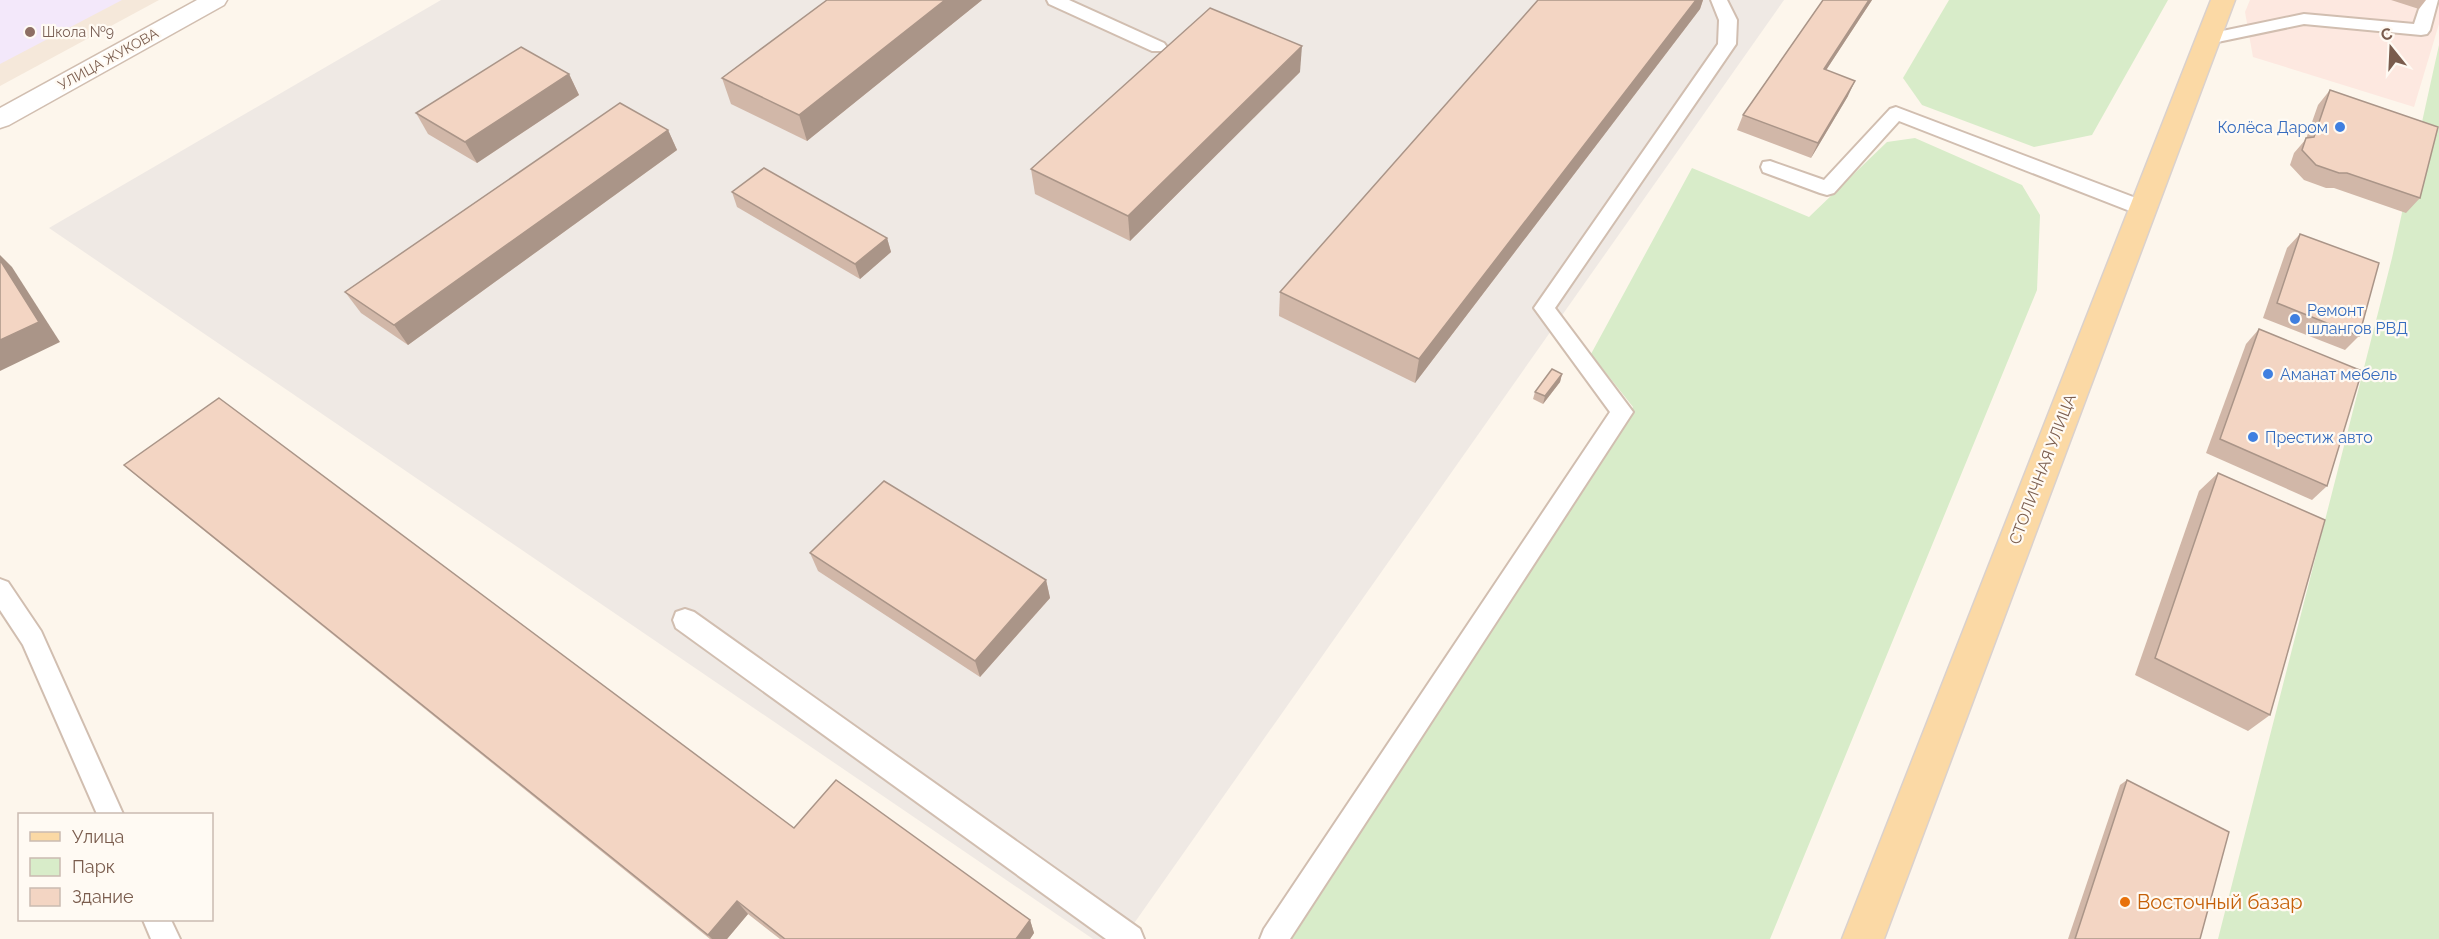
<svg xmlns="http://www.w3.org/2000/svg" width="2439" height="939" font-family="Raleway,sans-serif">
<style>
.residential{fill:#f5e8da}
.commercial{fill:#fde8e0}
.industrial{fill:#efe9e4}
.education{fill:#f3e8fa}
.green{fill:#d8ecc9}
.lines{fill:none;stroke-linecap:round;stroke-linejoin:round}
.lane-casing{stroke:#d1beb0;stroke-width:4}
.street-casing{stroke:#d1beb0;stroke-width:3}
.primary-casing{stroke:#dad1cd;stroke-width:3}
.lane{fill:#fff;fill-rule:evenodd}
.street{fill:#fff;fill-rule:evenodd}
.primary{fill:#fbd9a5;fill-rule:evenodd}
.wall{fill:#d1b7a8}
.shaded-wall{fill:#aa9588}
.building{fill:#f3d5c3;stroke:#aa9588;stroke-width:1.5}
.education-dot{fill:#8d6e63;stroke:#fffaf3;stroke-width:2}
.shop-dot{fill:#3f7fe0;stroke:#fffaf3;stroke-width:2}
.food-dot{fill:#e8710a;stroke:#fffaf3;stroke-width:2}
.labels{text-anchor:middle;stroke-width:4.5;stroke-linejoin:round;paint-order:stroke}
.far-education-label{font-size:14px;fill:#785e54;stroke:#fffaf3;text-anchor:start}
.far-street-label{font-size:14px;fill:#7a5c4d;stroke:#fffaf3}
.shop-label{font-size:16px;fill:#366cbe;stroke:#fffaf3;text-anchor:start}
.street-label{font-size:16px;fill:#7a5c4d;stroke:#fffaf3}
.near-food-label{font-size:20px;fill:#c56008;stroke:#fffaf3;text-anchor:start}
</style>
<rect width="100%" height="100%" fill="#fdf6ec"/>
<path class="residential" d="M0 0H159L0 86Z"/>
<path class="commercial" d="M2250 0H2439V24L2414 107 2253 57 2245 12Z"/>
<path class="industrial" d="M441 0H1784L1123 939H1093L49 228Z"/>
<path class="education" d="M0 0H122L0 64Z"/>
<g class="green">
<path d="M1949 0H2168L2092 135 2034 147 1922 105 1903 78Z"/>
<path d="M2439 45V939H2218L2392 258Z"/>
<path d="M1915 138 2022 185 2040 215 2037 290 1770 939H1292L1633 407 1591 354 1692 168 1809 217 1887 142Z"/>
</g>
<g class="lines">
<defs>
<g id="lane">
<path d="M1047 0H1069L1164 43 1167 47 1164 51H1152L1049 4Z"/>
<path d="M1711 0H1727L1737 20 1736 44 1555 308 1633 412 1290 939H1260L1264 929 1610 412 1534 308 1718 44 1719 20Z"/>
<path d="M2422 0H2438L2430 30 2427 34 2421 35 2304 24 2208 44 2202 43 2199 39 2202 35 2208 34 2304 14 2414 24Z"/>
<path d="M1896 107 2149 203 2152 208 2149 213 2142 215 2135 213 1899 121 1834 193 1827 195 1820 193 1763 172 1761 167 1763 162 1770 161 1824 180 1890 109Z"/>
<path d="M0 579 8 582 41 631 123 814H97L23 645 0 610Z"/>
<path d="M685 609 694 612 1140 929 1144 939H1106L676 628 673 620 676 612Z"/>
<path d="M143 920H171L180 939H151Z"/>
</g>
<path id="street" d="M197 0H227L224 5 9 125 0 128V108Z"/>
<path id="primary" d="M2211 0H2235L1884 939H1842Z"/>
</defs>
<use href="#lane" class="lane-casing"/>
<use href="#street" class="street-casing"/>
<use href="#primary" class="primary-casing"/>
<use href="#lane" class="lane"/>
<use href="#street" class="street"/>
<use href="#primary" class="primary"/>
</g>
<g class="wall">
<path d="M827 0H982L807 141 731 104 722 78Z"/>
<path d="M1538 0H1703L1700 9 1415 383 1279 316 1280 292Z"/>
<path d="M1823 0H1872L1826 70 1848 96 1811 158 1737 130 1743 115Z"/>
<path d="M2391 0H2426L2419 9Z"/>
<path d="M1300 72 1130 241 1035 194 1031 169Z"/>
<path d="M569 74 579 95 477 163 428 134 416 113Z"/>
<path d="M2330 90 2420 198 2406 213 2334 188H2326L2304 180 2290 165 2294 153 2306 139 2318 105Z"/>
<path d="M668 130 677 150 408 345 361 313 345 292Z"/>
<path d="M732 192 887 238 891 252 860 279 737 207Z"/>
<path d="M2300 234 2359 336 2345 350 2263 318 2287 248Z"/>
<path d="M2259 329 2327 486 2312 500 2206 453 2246 344Z"/>
<path d="M1562 374 1560 382 1543 404 1533 399 1535 392Z"/>
<path d="M124 465 794 828 1030 920 1034 933 1030 939H780L748 914 727 939H710L145 483Z"/>
<path d="M2218 473 2270 715 2248 731 2135 675 2199 491Z"/>
<path d="M810 553 1046 580 1050 598 980 677 818 571Z"/>
<path d="M2127 780 2200 939H2068L2120 785Z"/>
</g>
<g class="shaded-wall">
<path d="M945 0H982L807 141 799 115Z"/>
<path d="M1696 0H1703L1700 9 1415 383 1419 359Z"/>
<path d="M1869 0H1872L1817 84 1824 69Z"/>
<path d="M1302 46 1300 72 1130 241 1128 216Z"/>
<path d="M569 74 579 95 477 163 465 142Z"/>
<path d="M1855 81 1848 96 1811 158 1818 143Z"/>
<path d="M668 130 677 150 408 345 394 325Z"/>
<path d="M887 238 891 252 860 279 855 264Z"/>
<path d="M0 255 12 267 60 342 0 371Z"/>
<path d="M1562 374 1560 382 1543 404 1545 396Z"/>
<path d="M1046 580 1050 598 980 677 975 661Z"/>
<path d="M737 901 748 914 727 939H712L708 935Z"/>
<path d="M1030 920 1034 933 1030 939H1016Z"/>
</g>
<g class="building">
<path d="M827 0H945L799 115 722 78Z"/>
<path d="M1538 0H1696L1419 359 1280 292Z"/>
<path d="M1823 0H1869L1824 69 1855 81 1818 143 1743 115Z"/>
<path d="M1210 8 1302 46 1128 216 1031 169Z"/>
<path d="M521 47 569 74 465 142 416 113Z"/>
<path d="M2330 90 2438 127 2420 198 2347 173H2339L2316 165 2302 150 2306 138 2314 137Z"/>
<path d="M620 103 668 130 394 325 345 292Z"/>
<path d="M764 168 887 238 855 264 732 192Z"/>
<path d="M2300 234 2379 263 2359 336 2277 303Z"/>
<path d="M0 260 39 322 0 340Z"/>
<path d="M2259 329 2362 371 2327 486 2220 439Z"/>
<path d="M1552 369 1562 374 1545 396 1535 392Z"/>
<path d="M219 398 794 828 836 780 1030 920 1016 939H785L737 901 708 935 124 465Z"/>
<path d="M2218 473 2325 520 2270 715 2155 658Z"/>
<path d="M884 481 1046 580 975 661 810 553Z"/>
<path d="M2127 780 2229 832 2200 939H2075Z"/>
</g>
<circle class="education-dot" cx="30" cy="32" r="6"/>
<g class="shop-dot">
<circle cx="2340" cy="127" r="6"/>
<circle cx="2295" cy="319" r="6"/>
<circle cx="2268" cy="374" r="6"/>
<circle cx="2253" cy="437" r="6"/>
</g>
<circle class="food-dot" cx="2125" cy="902" r="6"/>
<g class="labels">
<g class="far-education-label">
<text x="42" y="37">Школа №9</text>
</g>
<g class="far-street-label">
<text transform="translate(108 59) rotate(-29)" y="5">УЛИЦА ЖУКОВА</text>
</g>
<g class="shop-label">
<text x="2328" y="133" text-anchor="end">Колёса Даром</text>
<text x="2307" y="316">Ремонт<tspan x="2307" dy="18">шлангов РВД</tspan></text>
<text x="2280" y="380">Аманат мебель</text>
<text x="2265" y="443">Престиж авто</text>
</g>
<g class="street-label">
<text transform="translate(2042 469) rotate(-69)" y="6">СТОЛИЧНАЯ УЛИЦА</text>
</g>
<g class="near-food-label">
<text x="2137" y="909">Восточный базар</text>
</g>
</g>
<rect x="18" y="813" width="195" height="108" fill="#fffaf3" stroke="#cabbb1" stroke-width="1.5"/>
<rect x="30" y="832" width="30" height="9" fill="#fbd9a5" stroke="#cabbb1" stroke-width="1.5"/>
<text x="72" y="843" font-size="18" fill="#7a5c4d">Улица</text>
<rect x="30" y="858" width="30" height="18" fill="#d8ecc9" stroke="#cabbb1" stroke-width="1.5"/>
<text x="72" y="873" font-size="18" fill="#7a5c4d">Парк</text>
<rect x="30" y="888" width="30" height="18" fill="#f3d5c3" stroke="#cabbb1" stroke-width="1.5"/>
<text x="72" y="903" font-size="18" fill="#7a5c4d">Здание</text>
<g transform="translate(2391 48) rotate(342)" stroke="#fffaf3" stroke-width="4.5" paint-order="stroke">
<path d="M0-4.5L10 22L0 15L-10 22Z" fill="#7a5c4d"/>
<text y="-9" font-size="16" font-weight="bold" text-anchor="middle" fill="#7a5c4d">С</text>
</g>
</svg>
